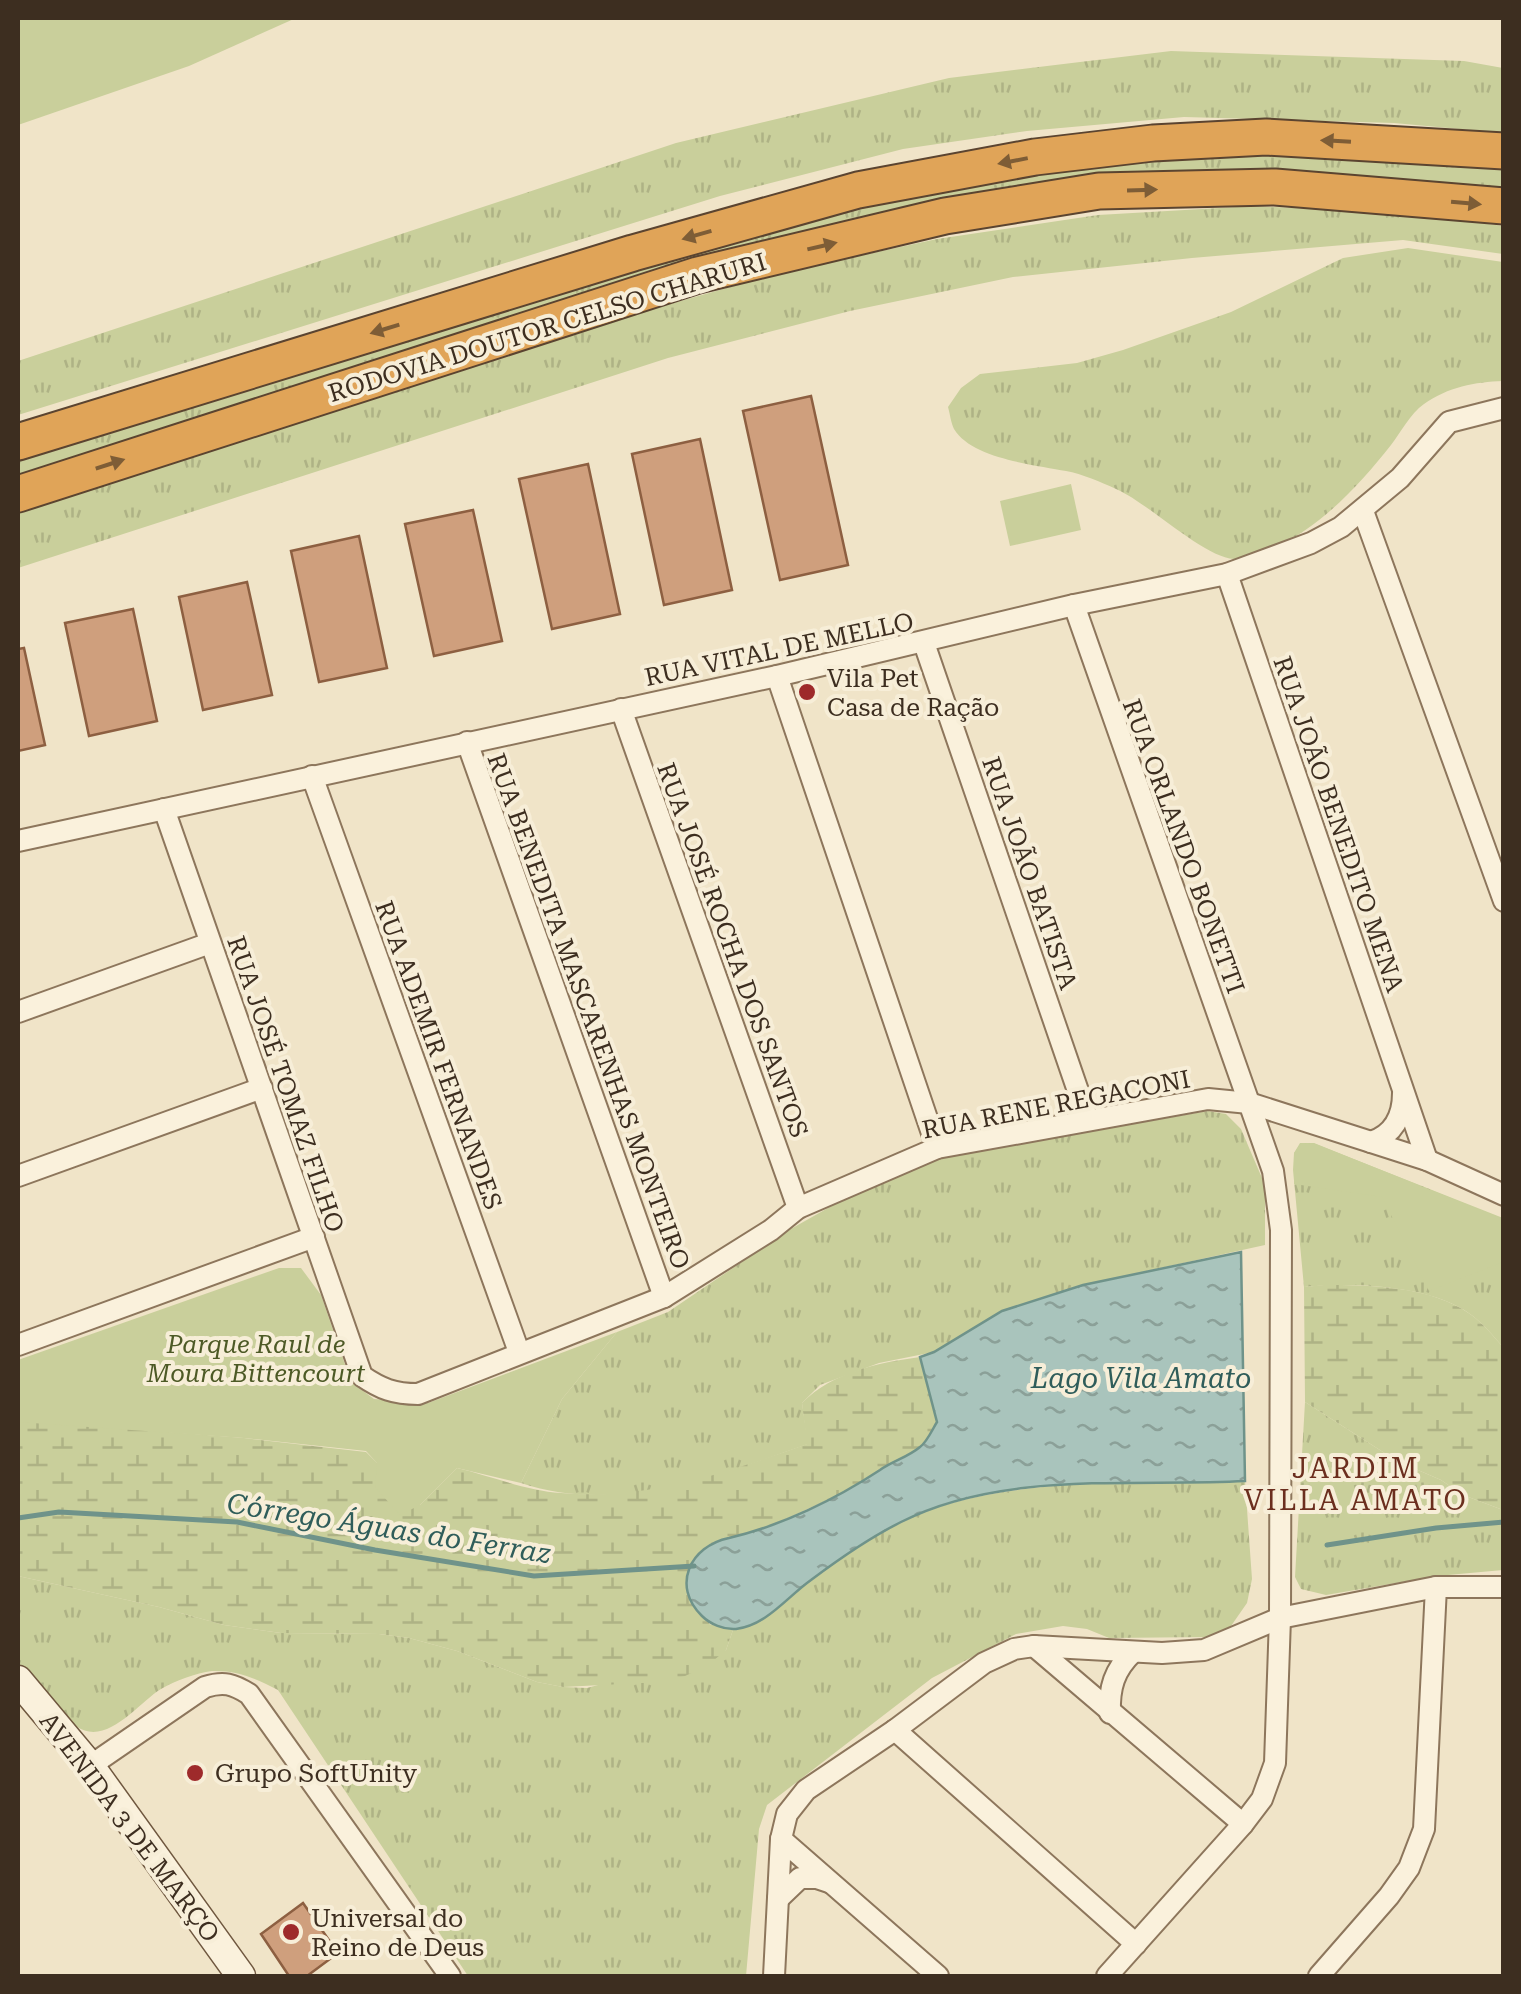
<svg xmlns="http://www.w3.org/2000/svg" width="1521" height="1994" font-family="'Roboto Serif',serif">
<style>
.grass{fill:url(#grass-tufts)}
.wetland{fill:url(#wetland-marsh)}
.green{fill:#c9cf9b}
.water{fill:url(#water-ripples);stroke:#6f938a;stroke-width:2.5}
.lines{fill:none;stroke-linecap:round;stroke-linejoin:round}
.stream{stroke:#6f938a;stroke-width:5}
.building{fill:#cf9f7d;stroke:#8d5f41;stroke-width:2.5}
.street-casing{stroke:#8d765c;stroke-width:24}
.secondary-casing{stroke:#6f573f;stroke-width:31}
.highway-casing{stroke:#5b4430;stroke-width:39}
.street{stroke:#faf1dc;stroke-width:20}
.secondary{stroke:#faf1dc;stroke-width:28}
.highway{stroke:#e0a458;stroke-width:35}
.oneway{fill:#7e5d36}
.poi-dot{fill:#9e2a2b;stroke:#f7eed8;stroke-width:4}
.labels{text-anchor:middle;stroke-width:8;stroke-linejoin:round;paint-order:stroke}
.street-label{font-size:25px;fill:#3d2e20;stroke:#f7eed8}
.poi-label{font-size:25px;fill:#3d2e20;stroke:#f7eed8;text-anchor:start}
.park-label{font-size:25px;font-style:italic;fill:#4d5a26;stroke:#f7eed8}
.water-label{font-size:28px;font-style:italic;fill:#2f5d5a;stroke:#f7eed8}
.neighbourhood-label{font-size:28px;letter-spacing:2.5px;fill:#6b2e1e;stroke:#f7eed8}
</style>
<defs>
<pattern id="grass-tufts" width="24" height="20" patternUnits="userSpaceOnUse" patternTransform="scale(2.5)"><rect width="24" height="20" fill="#c9cf9b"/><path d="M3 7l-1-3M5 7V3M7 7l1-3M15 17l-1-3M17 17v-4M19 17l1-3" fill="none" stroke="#aeb285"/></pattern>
<pattern id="wetland-marsh" width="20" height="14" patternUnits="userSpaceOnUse" patternTransform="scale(2.5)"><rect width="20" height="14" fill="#c9cf9b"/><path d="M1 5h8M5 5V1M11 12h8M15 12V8" fill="none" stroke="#aeb285"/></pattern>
<pattern id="water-ripples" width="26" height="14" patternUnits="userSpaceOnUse" patternTransform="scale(2.5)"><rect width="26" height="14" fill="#a9c4bc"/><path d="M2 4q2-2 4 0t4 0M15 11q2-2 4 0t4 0" fill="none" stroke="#8ba098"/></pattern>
</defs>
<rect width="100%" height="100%" fill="#f0e4c8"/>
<g class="grass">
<path d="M1171 51 1464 61 1503 68V133L1394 123 1184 117 1027 131 903 149 720 196 18 415V361L676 143 949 78Z"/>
<path d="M1228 154 1325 155 1503 167V194L1413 181 1330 176 1081 184 18 480V455L793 219 1046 164Z"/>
<path d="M1254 206 1416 214 1503 226V254L1403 240 1192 258 1013 277 850 311 668 358 18 568V506L574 331 780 273 937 239 1098 215Z"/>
<path d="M1408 248 1503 262V381C1475 382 1448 387 1424 404 1410 414 1401 432 1391 445 1361 483 1322 526 1277 546 1265 552 1248 560 1234 559 1203 557 1150 504 1116 489 1101 482 1082 474 1066 471 1036 465 972 459 954 429 951 423 950 414 948 407L961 388 980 374 1077 363 1123 350 1231 312 1343 258Z"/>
<path d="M1208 1111 1226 1114 1241 1129 1265 1185V1245L1083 1285 1002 1311 934 1352 879 1363 820 1385 802 1403 808 1444C717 1476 617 1515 521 1483L562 1399 617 1332 668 1312 789 1230 860 1190 945 1156Z"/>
<path d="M1300 1143H1313L1503 1218V1347C1493 1336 1483 1323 1470 1314 1431 1285 1351 1282 1304 1287L1293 1170 1294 1153Z"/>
<path d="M1305 1402 1397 1461 1441 1480 1463 1495 1503 1510V1570L1437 1576 1326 1595 1301 1589 1295 1577Z"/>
<path d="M1135 1480 1245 1481 1252 1579 1247 1603 1231 1626 1209 1637 1109 1638 1087 1629 1063 1626 1016 1634 932 1678 767 1805 759 1829 746 1976H468L278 1690C257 1679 237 1670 212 1671 196 1673 175 1681 161 1689 138 1703 106 1748 76 1726 54 1711 36 1683 18 1664V1576L159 1607 224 1625 281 1633 379 1634 409 1638 457 1651 537 1682 563 1687 587 1688 726 1650 733 1630C763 1620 779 1603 804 1585 828 1567 854 1549 881 1533 957 1487 1049 1487 1135 1480Z"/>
</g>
<g class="wetland">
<path d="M1324 1285C1370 1285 1431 1286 1470 1314 1483 1323 1493 1336 1503 1347V1510L1463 1495 1441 1480 1397 1461 1305 1402 1304 1287Z"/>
<path d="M920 1357 937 1422 923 1446 860 1485 766 1528 742 1535 709 1624 733 1630 726 1650 707 1666 685 1676 661 1682 563 1687 537 1682 457 1651 409 1638 379 1634 281 1633 224 1625 159 1607 18 1576 20 1420 244 1438 366 1452 420 1505 457 1468C491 1476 527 1491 561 1493 648 1501 727 1472 807 1444L802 1403C833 1372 877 1363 920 1357Z"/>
</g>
<g class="green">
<path d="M18 18H296L189 66 18 125Z"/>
<path d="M1071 484 1081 530 1010 546 1000 501Z"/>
<path d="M1314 1143 1503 1219V1262L1429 1291 1382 1197 1294 1184V1153L1301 1144Z"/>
<path d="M279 1268H301L321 1295 351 1382 374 1399 428 1403 617 1332 562 1399 521 1483 457 1468 420 1505 400 1515 375 1487 377 1463 366 1451 244 1438 18 1422V1360Z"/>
</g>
<path class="water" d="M1241 1252 1245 1481C1134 1487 1003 1470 901 1522 869 1538 839 1559 811 1580 787 1597 767 1625 736 1629 724 1630 710 1624 702 1616 671 1586 690 1546 729 1538 781 1526 836 1499 880 1470 893 1461 908 1457 920 1447 927 1442 932 1430 937 1422L920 1357 934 1352 1002 1311 1083 1285Z"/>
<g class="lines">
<g class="stream">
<path d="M18 1518 59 1512 237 1522 375 1550 534 1576 694 1566"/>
<path d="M1327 1545 1436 1528 1504 1522"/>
</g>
</g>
<g class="building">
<path d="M811 396 848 565 780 580 743 411Z"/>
<path d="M700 439 732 590 664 605 632 454Z"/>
<path d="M588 464 620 614 552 629 519 479Z"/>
<path d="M473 510 502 641 434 656 405 524Z"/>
<path d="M359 536 387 668 319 682 291 551Z"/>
<path d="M247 582 272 695 203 710 179 597Z"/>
<path d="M133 609 157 721 89 736 65 623Z"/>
<path d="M24 648 45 745 18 751V649Z"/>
<path d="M303 1903 338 1953 307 1976H289L261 1934Z"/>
</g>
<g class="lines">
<defs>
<g id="street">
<path d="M1363 511 1504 901"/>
<path d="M1227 574 1427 1160"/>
<path d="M1074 605 1273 1171 1281 1230 1280 1618 1275 1763 1262 1799 1243 1824 1107 1976"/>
<path d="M924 643 1088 1120"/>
<path d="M777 676 937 1148"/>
<path d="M621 709 798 1208"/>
<path d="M467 742 664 1297"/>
<path d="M312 776 519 1352"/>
<path d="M164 809 362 1376C381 1389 394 1394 418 1394L664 1297 771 1230 798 1208 937 1148 1208 1099 1249 1103 1371 1142 1427 1160 1504 1195"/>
<path d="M18 841 777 676 1074 605 1227 574 1311 543 1341 527 1400 478 1449 422 1504 408"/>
<path d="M18 1012 210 943"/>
<path d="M1371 1142C1393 1135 1403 1116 1403 1093"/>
<path d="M18 1176 262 1088"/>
<path d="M18 1345 314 1237"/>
<path d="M1034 1646 1243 1824"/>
<path d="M1110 1713C1109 1688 1114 1670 1133 1652"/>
<path d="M895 1730 1136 1944"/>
<path d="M90 1766 205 1687C224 1681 233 1684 249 1694L450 1976"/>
<path d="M781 1839 938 1976"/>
<path d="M778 1899 800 1878H817L829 1882"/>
<path d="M774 1976 781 1839 787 1814 806 1790 895 1730 984 1663 1014 1649 1034 1646 1162 1653 1204 1650 1280 1618 1436 1587H1504"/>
<path d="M1319 1976 1389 1896 1409 1868 1424 1829 1436 1587"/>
</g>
<path id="secondary" d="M18 1680 90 1766 241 1976"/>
<g id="highway">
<path d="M18 442 633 253 858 190 1035 157 1153 143 1266 137 1504 151"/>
<path d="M18 494 698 275 945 216 1099 191 1275 187 1504 206"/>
</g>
</defs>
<use href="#street" class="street-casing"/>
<use href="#secondary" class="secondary-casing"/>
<use href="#highway" class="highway-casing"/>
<use href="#street" class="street"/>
<use href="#secondary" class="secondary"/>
<use href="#highway" class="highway"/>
</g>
<defs><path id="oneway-solid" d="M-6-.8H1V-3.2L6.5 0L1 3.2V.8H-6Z" transform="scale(2.5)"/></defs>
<g class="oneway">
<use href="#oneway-solid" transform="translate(1336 141) rotate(-177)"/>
<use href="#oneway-solid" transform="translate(1013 161) rotate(169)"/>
<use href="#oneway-solid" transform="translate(1142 190) rotate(-2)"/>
<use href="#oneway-solid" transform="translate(1466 203) rotate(5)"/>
<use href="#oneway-solid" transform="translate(697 235) rotate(164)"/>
<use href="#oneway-solid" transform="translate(822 246) rotate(-13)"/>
<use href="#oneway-solid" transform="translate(385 329) rotate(163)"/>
<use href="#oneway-solid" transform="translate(110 464) rotate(-18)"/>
</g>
<g class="poi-dot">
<circle cx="807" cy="692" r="10"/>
<circle cx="195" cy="1773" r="10"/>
<circle cx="291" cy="1932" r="10"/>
</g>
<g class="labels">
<g class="street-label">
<text transform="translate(547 327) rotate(-17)" y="9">RODOVIA DOUTOR CELSO CHARURI</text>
<text transform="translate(779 649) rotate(-12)" y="9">RUA VITAL DE MELLO</text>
<text transform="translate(1339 824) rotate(71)" y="9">RUA JOÃO BENEDITO MENA</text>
<text transform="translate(1184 846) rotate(70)" y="9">RUA ORLANDO BONETTI</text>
<text transform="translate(1030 873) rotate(71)" y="9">RUA JOÃO BATISTA</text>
<text transform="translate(733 950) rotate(70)" y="9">RUA JOSÉ ROCHA DOS SANTOS</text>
<text transform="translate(589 1011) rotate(70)" y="9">RUA BENEDITA MASCARENHAS MONTEIRO</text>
<text transform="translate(439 1055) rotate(70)" y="9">RUA ADEMIR FERNANDES</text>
<text transform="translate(286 1084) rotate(71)" y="9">RUA JOSÉ TOMAZ FILHO</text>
<text transform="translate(1056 1104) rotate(-11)" y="9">RUA RENE REGACONI</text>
<text transform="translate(130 1827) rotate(53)" y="9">AVENIDA 3 DE MARÇO</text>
</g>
<g class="poi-label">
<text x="827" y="687">Vila Pet<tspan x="827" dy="29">Casa de Ração</tspan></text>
<text x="215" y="1782">Grupo SoftUnity</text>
<text x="311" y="1927">Universal do<tspan x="311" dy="29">Reino de Deus</tspan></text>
</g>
<g class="park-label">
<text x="256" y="1353">Parque Raul de<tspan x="256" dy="29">Moura Bittencourt</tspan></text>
</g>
<g class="water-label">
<text x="1141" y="1388">Lago Vila Amato</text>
<text transform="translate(389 1528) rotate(9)" y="10">Córrego Águas do Ferraz</text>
</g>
<g class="neighbourhood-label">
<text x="1356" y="1478">JARDIM<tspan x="1356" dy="32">VILLA AMATO</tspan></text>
</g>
</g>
<rect width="1521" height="1994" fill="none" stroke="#3d2e20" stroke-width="40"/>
</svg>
